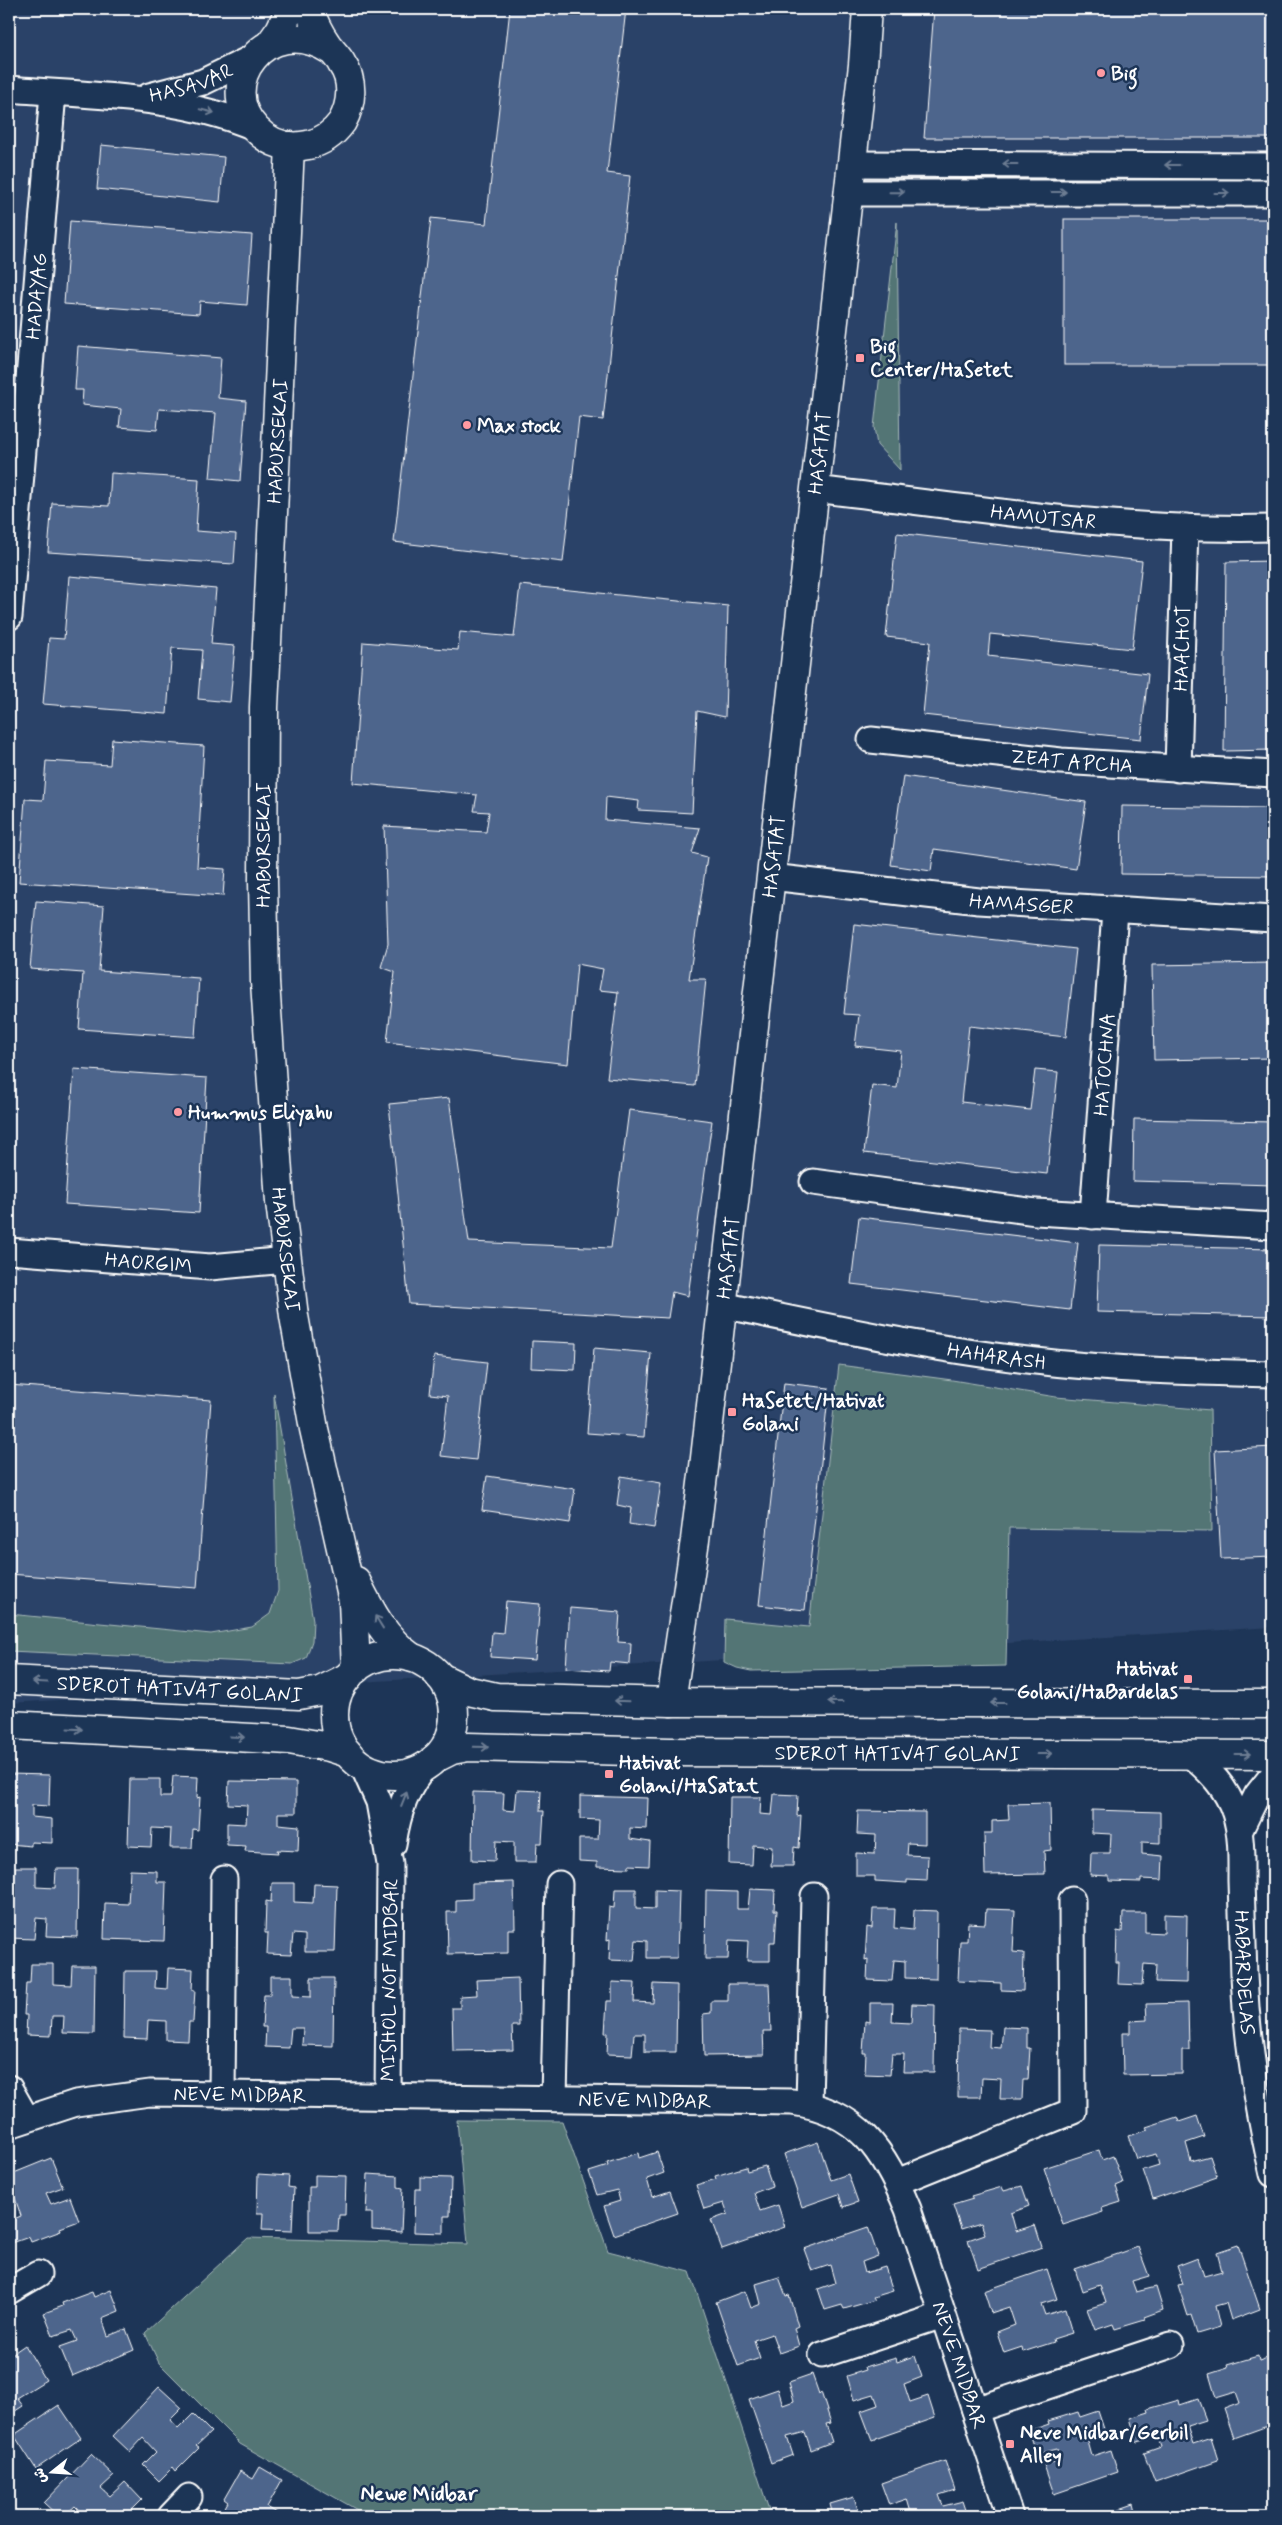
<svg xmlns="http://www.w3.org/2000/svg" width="1282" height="2525" font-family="Mynerve,'Playpen Sans Arabic',sans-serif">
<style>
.built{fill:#2c4367}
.green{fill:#527474;stroke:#a8baba}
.building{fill:#4e658c;stroke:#fff}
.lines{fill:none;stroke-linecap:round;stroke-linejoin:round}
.street-casing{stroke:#fff;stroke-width:29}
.secondary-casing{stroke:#fff;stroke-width:31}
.street{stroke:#1d3557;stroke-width:25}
.secondary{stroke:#1d3557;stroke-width:28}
.oneway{stroke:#6c7c92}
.poi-dot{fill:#ff9aa2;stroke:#1d3557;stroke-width:2}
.labels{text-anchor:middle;stroke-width:5;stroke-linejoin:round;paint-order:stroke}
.poi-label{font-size:20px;font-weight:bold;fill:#fff;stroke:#1d3557;text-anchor:start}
.street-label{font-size:20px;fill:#fff;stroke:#1d3557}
.neighbourhood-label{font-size:21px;font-weight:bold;fill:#fff;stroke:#1d3557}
</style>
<rect width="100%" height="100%" fill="#1d3557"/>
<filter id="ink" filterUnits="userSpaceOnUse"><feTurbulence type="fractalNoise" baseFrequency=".02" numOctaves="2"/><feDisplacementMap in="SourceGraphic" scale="10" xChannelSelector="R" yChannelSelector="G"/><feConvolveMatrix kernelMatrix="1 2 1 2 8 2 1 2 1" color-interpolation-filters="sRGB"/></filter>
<g filter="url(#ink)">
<path class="built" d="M9 9H1273V1627L9 1703Z"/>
<g class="green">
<path d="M897 222 900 470 877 445 874 427Z"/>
<path d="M839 1365 952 1380 1056 1397 1210 1410 1212 1531 1009 1528 1006 1666 751 1671 737 1668 724 1662 725 1619 809 1627Z"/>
<path d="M274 1394 313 1620 312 1641 306 1658 292 1664 9 1651V1614L211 1634 252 1627 270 1614 278 1591Z"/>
<path d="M457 2120 562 2121 608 2251 690 2272 771 2516H368L240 2444 159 2363 145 2333 248 2238 468 2244Z"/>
</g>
<g class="building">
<path d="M510 9H626L607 173 630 176 603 420 579 417 563 562 394 542 431 218 486 224Z"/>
<path d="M934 9H1273V138H924Z"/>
<path d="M101 145 224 157 220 202 97 189Z"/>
<rect x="1064" y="219" width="209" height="146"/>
<path d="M70 221 252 235 247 305 200 301 199 314 64 304Z"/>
<path d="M78 346 221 358 218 398 246 401 240 481 210 478 216 413 159 409 157 430 119 427 121 409 82 405 83 390H75Z"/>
<path d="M111 473 199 479 196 531 236 534 234 564 48 552 52 503 109 506Z"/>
<path d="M897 533 1142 561 1132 649 990 634 988 656 1148 674 1141 739 923 715 930 642 886 637Z"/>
<path d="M1273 561V750L1224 751 1226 562Z"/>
<path d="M69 576 216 589 211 644 235 646 230 702 198 699 202 650 172 648 167 714 43 704 49 638 64 639Z"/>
<path d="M520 585 728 606 725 717 697 711 692 813 638 810 639 801 606 797 605 820 700 828 692 853 707 857 689 979H706L695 1086 607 1078 618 992 599 990 603 969 577 964 568 1064 387 1042 395 972 381 967 388 944 384 826 486 832 489 812 474 811 477 795 353 783 363 642 458 650 460 632 514 637Z"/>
<path d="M112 739 204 746 197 867 225 869 223 896 19 882 25 799 43 800 46 761 110 765Z"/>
<path d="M903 776 1086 802 1076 869 934 849 931 871 891 865Z"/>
<path d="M1122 806 1273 808V876L1121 874Z"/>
<path d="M36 901 104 906 99 971 199 978 195 1037 79 1029 83 973 30 969Z"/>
<path d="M854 924 1076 949 1066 1037 969 1026 961 1102 1030 1110 1035 1070 1058 1072 1047 1174 864 1153 872 1085 897 1088 901 1051 855 1046 859 1015 844 1014Z"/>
<path d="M1273 963V1058L1154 1060 1152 965Z"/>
<path d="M74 1069 207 1078 199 1213 65 1204Z"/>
<path d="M449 1098 469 1242 611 1248 629 1110 712 1121 688 1296 672 1292 668 1318 409 1304 389 1104Z"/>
<path d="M1134 1119 1273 1122V1185L1133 1181Z"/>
<path d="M859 1217 1078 1243 1070 1310 851 1284Z"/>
<path d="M1099 1245 1273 1249V1316L1097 1312Z"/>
<path d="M532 1341 576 1343 575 1370 531 1368Z"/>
<path d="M594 1348 651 1353 644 1437 587 1433Z"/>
<path d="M434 1356 487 1362 476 1460 441 1456 448 1396 430 1394Z"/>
<path d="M784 1383 829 1388 805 1610 759 1605Z"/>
<path d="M9 1385 211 1400 197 1588 9 1574Z"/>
<path d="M1273 1447V1557L1221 1559 1215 1450Z"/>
<path d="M487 1476 575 1489 570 1523 482 1510Z"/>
<path d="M621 1476 661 1483 654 1528 629 1524 631 1508 617 1505Z"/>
<path d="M506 1601 540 1604 535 1660 490 1657 492 1632 503 1633Z"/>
<path d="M570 1608 620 1612 618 1642 631 1643 630 1664 610 1662 609 1671 566 1668Z"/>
<path d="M9 1774 50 1775 49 1806 32 1805V1817L52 1819V1843L31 1842V1846L9 1844Z"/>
<path d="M173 1776 198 1777 197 1798 200 1797 198 1830 193 1829 192 1848H170L171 1829 152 1828 151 1847 128 1846 130 1779H160V1797H171Z"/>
<path d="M229 1781 296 1782V1813H278V1824L299 1826 298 1851 277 1850 278 1853 245 1851 246 1846 227 1845V1823L246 1824 247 1805 228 1804Z"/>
<path d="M517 1790 541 1791 540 1811H544L542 1843H537L536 1862H514V1842L496 1841 495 1861 472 1860 473 1792 504 1793 503 1810 515 1811Z"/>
<path d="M774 1794 798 1795 797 1816 801 1815 799 1848 794 1847 793 1866H771L772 1847 753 1845 752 1865 729 1864 730 1797H761L760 1814 772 1815Z"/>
<path d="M580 1796 648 1798 647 1829 630 1828V1839L650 1842 649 1866 629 1865V1868L597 1867V1862L579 1861V1839H598L599 1820 580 1819Z"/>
<path d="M1050 1803 1051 1850 1044 1851 1045 1874 985 1875 984 1833H992V1821L1009 1820 1008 1804Z"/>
<path d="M1092 1810 1160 1812V1843L1142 1842V1854L1163 1856 1162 1880 1141 1879V1882L1109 1881V1876L1090 1875 1091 1853H1110L1111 1834 1092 1833Z"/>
<path d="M858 1811 925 1812V1844L908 1843 907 1855 928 1856 927 1881 907 1880V1883L875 1881V1876H856V1853L875 1854 876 1835 857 1834Z"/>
<path d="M15 1867H36V1887L55 1888 56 1869H78L77 1937 46 1936 47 1919 36 1918 34 1939 9 1938V1886H14Z"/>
<path d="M130 1870 157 1871V1882H166L164 1941 104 1939 105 1903 128 1904Z"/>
<path d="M514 1882 515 1929H508V1953L448 1954 447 1912H456V1900L472 1899V1883Z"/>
<path d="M272 1883H294V1902L313 1903 314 1884 337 1885 335 1952H305V1935L293 1934 291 1955 267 1954 268 1933H265L266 1901 271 1902Z"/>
<path d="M615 1889H636V1908L655 1909V1890L679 1891 677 1958H647V1941L636 1940 634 1961 609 1960 610 1939 607 1940 609 1907 614 1908Z"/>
<path d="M750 1889 775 1890 774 1910H777L775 1942H770V1961H747L748 1941 729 1940 728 1959H705L706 1891 737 1892V1909H748Z"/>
<path d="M873 1909H895L894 1928 913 1930 914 1910 937 1911 936 1979 905 1978V1961L894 1960 892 1981 867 1980 868 1959 865 1960 867 1927 872 1928Z"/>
<path d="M986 1909 1015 1910 1013 1952 1024 1953 1023 1991 1001 1990V1983L958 1981 960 1941H967L968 1923 985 1924Z"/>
<path d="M1123 1913H1145V1932L1164 1933V1914L1187 1915 1186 1983 1155 1982 1156 1965 1144 1964 1142 1985 1118 1984 1119 1963H1116L1117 1931 1122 1932Z"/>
<path d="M31 1964H53V1984L71 1985 72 1966H95L94 2034 63 2033 64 2016H52L51 2036 26 2035 27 2015H24L26 1983H30Z"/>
<path d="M168 1968 193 1969 192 1990H195L193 2022H189L188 2041 166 2040V2021L148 2020 147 2039 124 2038 125 1971H156L155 1988 167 1989Z"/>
<path d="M270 1976H292V1996L311 1997V1978H334L333 2046 302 2045 303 2028H291L289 2048 265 2047 266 2027H262L264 1995H270Z"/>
<path d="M518 1978 519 2026H512L513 2050 453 2051 452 2008H460V1996L477 1995 476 1980Z"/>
<path d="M612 1982 635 1983 634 2002 653 2003 654 1984 677 1985 676 2052H645V2034H634L632 2055 607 2054 608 2033H605L607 2001H612Z"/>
<path d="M728 1984H769L771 2031H763L764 2055 704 2056 703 2014 711 2013V2001H728Z"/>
<path d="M870 2003H893L892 2022 911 2023 912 2004 935 2005 934 2072H903L904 2054H892L890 2075 865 2074 866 2053H863L865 2021 870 2022Z"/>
<path d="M1188 2003 1189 2050H1182V2074L1123 2075 1122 2033H1130V2021L1147 2020 1146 2004Z"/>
<path d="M1003 2027 1027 2028V2048H1030L1028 2080H1023L1022 2099H1000L1001 2079 982 2078 981 2097H958L959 2029 990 2030 989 2047 1001 2048Z"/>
<path d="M1197 2116 1204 2137 1186 2143 1191 2161 1210 2156 1217 2177 1153 2199 1143 2170 1159 2165 1156 2154 1136 2159 1128 2136 1148 2130 1146 2127 1177 2117 1179 2122Z"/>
<path d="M818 2142 831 2180 848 2174 858 2202 843 2207 839 2194 802 2207 784 2154Z"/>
<path d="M1099 2150 1102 2160 1113 2156 1123 2183 1116 2186 1121 2202 1102 2208 1103 2212 1063 2225 1044 2168Z"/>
<path d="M657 2152 664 2173 647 2179 652 2197 670 2191 678 2213 614 2235 604 2206 620 2201 617 2190 597 2195 589 2172 608 2166 607 2163 638 2153 639 2158Z"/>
<path d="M51 2158 63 2187 46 2193 51 2204 70 2197 79 2221 60 2228 61 2231 31 2242 29 2237 12 2243 9 2236V2221L21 2216 15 2198 9 2200V2175Z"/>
<path d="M765 2166 772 2186 754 2193 760 2211 778 2205 785 2227 722 2249 711 2220 728 2214 724 2203 704 2209 696 2185 716 2179 715 2176 746 2167 747 2171Z"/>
<path d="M258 2174 289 2176 288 2187 294 2188 292 2231 262 2230 263 2213H257Z"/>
<path d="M368 2174 398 2176V2187L403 2188 401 2232 372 2230V2213H366Z"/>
<path d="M315 2175 346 2176 345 2215H339L338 2231H309V2187H315Z"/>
<path d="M420 2177 451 2178 450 2216H444V2233L414 2232 415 2189H420Z"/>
<path d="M1022 2186 1029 2206 1011 2213 1016 2231 1035 2225 1042 2247 978 2269 968 2240 985 2234 981 2223 961 2229 953 2205 973 2199 971 2196 1002 2187 1004 2191Z"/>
<path d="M868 2227 878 2256 862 2262 865 2273 885 2267 893 2291 873 2297 875 2300 844 2309 842 2305 825 2310 818 2289 835 2283 830 2265 812 2271 804 2249Z"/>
<path d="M1238 2245 1260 2309 1231 2320 1226 2303 1215 2306 1220 2327 1197 2334 1191 2315 1188 2316 1178 2285 1183 2284 1177 2266 1198 2258 1204 2276 1222 2271 1217 2252Z"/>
<path d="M1138 2247 1149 2276 1132 2281 1136 2292 1156 2287 1163 2310 1144 2317 1145 2320 1115 2329 1113 2324 1095 2330 1087 2309 1106 2303 1100 2285 1082 2291 1075 2269Z"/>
<path d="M1047 2269 1057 2299 1041 2304 1045 2315 1065 2309 1072 2333 1053 2339 1054 2342 1023 2352 1022 2347 1004 2353 997 2332 1015 2325 1009 2307 991 2313 984 2291Z"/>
<path d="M779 2277 786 2296 789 2295 798 2326 794 2328 799 2346 779 2353 772 2334 754 2340 760 2358 738 2366 716 2302 745 2291 751 2308 761 2304 756 2284Z"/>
<path d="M111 2290 119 2311 102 2318 108 2336 126 2329 134 2350 72 2376 60 2347 77 2341 72 2330 53 2336 44 2313 63 2306 62 2303 92 2292 94 2297Z"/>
<path d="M25 2345 46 2380 17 2398 23 2406 9 2415V2349L12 2354Z"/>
<path d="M915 2356 922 2377 904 2384 910 2402 928 2396 935 2418 872 2440 861 2411 878 2405 874 2394 854 2400 847 2376 866 2370 865 2367 896 2358 897 2362Z"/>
<path d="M1258 2356 1259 2361 1273 2356V2379L1267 2382 1273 2399V2424L1234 2438 1224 2409 1240 2403 1236 2392 1216 2398 1209 2374 1228 2368 1227 2365Z"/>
<path d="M812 2374 819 2394 821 2392 831 2423 826 2424 832 2442 811 2450 805 2432 787 2437 793 2455 771 2463 749 2399 778 2389 783 2405 794 2401 789 2382Z"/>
<path d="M159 2387 182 2408 170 2420 178 2429 193 2414 211 2432 196 2446 199 2448 176 2471 173 2467 159 2481 143 2465 156 2452 143 2438 130 2452 113 2436Z"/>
<path d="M1198 2399 1206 2420 1187 2426 1193 2444 1211 2438 1218 2460 1155 2482 1144 2453 1161 2447 1157 2436 1137 2442 1130 2418 1149 2412 1148 2409 1179 2400 1180 2405Z"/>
<path d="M59 2405 81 2438 36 2469 14 2435Z"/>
<path d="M1098 2411 1105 2432 1087 2438 1092 2456 1111 2450 1118 2472 1054 2494 1044 2465 1061 2460 1057 2449 1037 2454 1029 2431 1049 2424 1048 2421 1078 2412 1080 2417Z"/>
<path d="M91 2454 114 2476 101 2488 110 2496 125 2482 142 2500 128 2514 130 2516H85L75 2506 64 2516H58L44 2503Z"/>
<path d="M945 2461 955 2490 939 2495 943 2506 963 2501 968 2516H912L907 2499 889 2505 881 2483Z"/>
<path d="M260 2467 282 2480 267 2507 282 2516H220L228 2502 224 2499 240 2471 253 2479Z"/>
<path d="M854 2497 860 2516H833L830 2504Z"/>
<path d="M1134 2504 1137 2516H1099Z"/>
<path d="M328 2511 338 2516H325Z"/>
<path d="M819 2512 821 2516H806Z"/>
</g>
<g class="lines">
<defs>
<g id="street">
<path d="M9 89C90 96 178 95 254 127"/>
<path id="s1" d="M149 96 203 82 254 57"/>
<path d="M852 164 1273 166"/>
<path d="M848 193H1273"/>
<path id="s2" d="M815 489C967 507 1120 532 1273 528"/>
<path id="s3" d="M9 617 53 93"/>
<path id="s4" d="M871 740 1061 761 1273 774"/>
<path id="s5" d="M1178 769 1185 527"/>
<path id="s6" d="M771 877 979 901 1273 919"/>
<path d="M813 1182 1036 1212 1273 1226"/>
<path id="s7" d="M1093 1216 1115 911"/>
<path id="s8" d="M9 1251 210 1267 287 1260"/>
<path id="s9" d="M722 1305C823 1326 925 1348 1027 1360 1109 1370 1191 1372 1273 1374"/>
<path id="s10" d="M1189 1754C1209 1770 1227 1788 1235 1813 1242 1835 1241 1858 1241 1881 1242 1912 1243 1944 1244 1976 1247 2043 1258 2109 1273 2174"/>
<path d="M363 1766 379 1802 390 1864 388 2096"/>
<path d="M1240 1830 1257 1795 1273 1775"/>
<path d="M393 1844C398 1813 406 1786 428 1763"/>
<path d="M9 2088 26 2118"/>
<path d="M222 2094 224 1879"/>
<path d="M554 2098 559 1884"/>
<path d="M809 2104 814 1896"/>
<path id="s11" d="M9 2125 76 2103 150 2093 792 2102C859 2111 884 2151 908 2209L1010 2516"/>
<path d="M897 2182 1073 2111 1072 1900"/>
<path d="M9 2291 38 2274"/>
<path d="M822 2355 943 2315"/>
<path d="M975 2410 1171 2345"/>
<path d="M171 2516 189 2497"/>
</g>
<g id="secondary">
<path d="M309 9C313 20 319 33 326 43 331 51 338 56 342 64 354 81 352 104 342 122 334 133 322 142 308 145 289 149 270 144 256 129 213 85 267 10 330 50"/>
<path d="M270 44 280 30 290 9"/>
<path id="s12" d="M290 146 264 707 263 881 265 982 280 1202 294 1316 314 1429 353 1601 356 1669"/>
<path d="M356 1581C370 1610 385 1639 411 1657"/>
<circle cx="394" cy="1715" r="60"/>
<path d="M440 1677 469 1691 496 1697 671 1702 1273 1704"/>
<path id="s13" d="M9 1680 299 1695 320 1691 348 1677"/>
<path id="s14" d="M671 1702 695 1540 704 1467 863 65 867 9"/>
<path d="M9 1725 289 1740 329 1747 348 1753"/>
<path id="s15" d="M434 1759 452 1750 468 1747 670 1752 1273 1755"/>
</g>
</defs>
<use href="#street" class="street-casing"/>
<use href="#secondary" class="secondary-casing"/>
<use href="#street" class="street"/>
<use href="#secondary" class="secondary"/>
</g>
<defs><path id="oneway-shaft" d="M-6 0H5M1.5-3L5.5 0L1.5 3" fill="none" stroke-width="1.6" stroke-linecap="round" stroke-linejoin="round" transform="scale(1.25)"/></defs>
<g class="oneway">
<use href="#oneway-shaft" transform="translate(207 111) rotate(13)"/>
<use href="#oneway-shaft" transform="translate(1010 164) rotate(-180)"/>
<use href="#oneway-shaft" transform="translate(1172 165) rotate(-180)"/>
<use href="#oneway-shaft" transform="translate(897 192) rotate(-1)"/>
<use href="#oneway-shaft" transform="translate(1059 192)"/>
<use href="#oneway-shaft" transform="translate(1222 193)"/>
<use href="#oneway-shaft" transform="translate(379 1622) rotate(-122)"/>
<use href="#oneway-shaft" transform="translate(40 1682) rotate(-177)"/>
<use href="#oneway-shaft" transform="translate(622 1701) rotate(-178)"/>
<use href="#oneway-shaft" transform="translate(835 1702) rotate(-180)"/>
<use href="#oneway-shaft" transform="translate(998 1703) rotate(-180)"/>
<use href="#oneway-shaft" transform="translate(75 1729) rotate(3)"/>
<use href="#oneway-shaft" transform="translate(237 1737) rotate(3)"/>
<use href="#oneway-shaft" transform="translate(481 1747) rotate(1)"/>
<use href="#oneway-shaft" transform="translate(1045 1754)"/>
<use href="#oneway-shaft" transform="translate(1243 1754)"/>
<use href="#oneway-shaft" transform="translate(404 1799) rotate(-68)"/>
</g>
</g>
<g class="poi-dot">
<circle cx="1101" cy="73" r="5"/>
<rect x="855" y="353" width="10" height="10" rx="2.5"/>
<circle cx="467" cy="425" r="5"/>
<circle cx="178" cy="1112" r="5"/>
<rect x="727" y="1407" width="10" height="10" rx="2.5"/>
<rect x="1183" y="1674" width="10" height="10" rx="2.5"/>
<rect x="604" y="1769" width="10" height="10" rx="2.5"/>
<rect x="1005" y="2439" width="10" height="10" rx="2.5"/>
</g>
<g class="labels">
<g class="poi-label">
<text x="1111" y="80">Big</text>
<text x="870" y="353">Big<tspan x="870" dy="23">Center/HaSetet</tspan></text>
<text x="477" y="432">Max stock</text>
<text x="188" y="1119">Hummus Eliyahu</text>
<text x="742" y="1407">HaSetet/Hativat<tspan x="742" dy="23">Golani</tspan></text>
<text x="1178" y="1675" text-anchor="end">Hativat<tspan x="1178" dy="23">Golani/HaBardelas</tspan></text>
<text x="619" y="1769">Hativat<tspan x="619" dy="23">Golani/HaSatat</tspan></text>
<text x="1020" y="2439">Neve Midbar/Gerbil<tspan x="1020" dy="23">Alley</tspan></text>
</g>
<g class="street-label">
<text dy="7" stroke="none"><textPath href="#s1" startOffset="44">HASAVAR</textPath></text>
<text dy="7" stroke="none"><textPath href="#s3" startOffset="322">HADAYAG</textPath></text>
<text transform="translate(277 441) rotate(-87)" y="7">HABURSEKAI</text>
<text dy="7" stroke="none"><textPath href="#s14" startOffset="1258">HASATAT</textPath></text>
<text dy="7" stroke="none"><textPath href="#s2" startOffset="230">HAMUTSAR</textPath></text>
<text dy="7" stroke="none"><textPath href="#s5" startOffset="121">HAACHOT</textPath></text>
<text dy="7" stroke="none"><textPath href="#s4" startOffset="202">ZEAT APCHA</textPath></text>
<text transform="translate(263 845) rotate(-90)" y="7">HABURSEKAI</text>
<text dy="7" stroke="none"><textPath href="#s14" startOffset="852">HASATAT</textPath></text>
<text dy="7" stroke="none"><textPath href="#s6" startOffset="252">HAMASGER</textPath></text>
<text dy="7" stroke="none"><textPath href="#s7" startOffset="152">HATOCHNA</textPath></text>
<text dy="7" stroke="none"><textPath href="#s12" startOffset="1105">HABURSEKAI</textPath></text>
<text dy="7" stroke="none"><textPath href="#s14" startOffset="448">HASATAT</textPath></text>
<text dy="7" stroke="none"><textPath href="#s8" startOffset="140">HAORGIM</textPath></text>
<text dy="7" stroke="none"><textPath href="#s9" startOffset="279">HAHARASH</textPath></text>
<text dy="7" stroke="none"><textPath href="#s13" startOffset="171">SDEROT HATIVAT GOLANI</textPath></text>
<text dy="7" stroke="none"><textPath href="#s15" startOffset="466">SDEROT HATIVAT GOLANI</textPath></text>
<text dy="7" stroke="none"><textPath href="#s10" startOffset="236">HABARDELAS</textPath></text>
<text transform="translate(389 1980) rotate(-89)" y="7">MISHOL NOF MIDBAR</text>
<text dy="7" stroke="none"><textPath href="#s11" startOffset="235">NEVE MIDBAR</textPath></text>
<text dy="7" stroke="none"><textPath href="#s11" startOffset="640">NEVE MIDBAR</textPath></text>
<text dy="7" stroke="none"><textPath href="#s11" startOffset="1119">NEVE MIDBAR</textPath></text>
</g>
<g class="neighbourhood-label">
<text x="419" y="2500">Newe Midbar</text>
</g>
</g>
<rect width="1282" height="2525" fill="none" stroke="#1d3557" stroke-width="30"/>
<rect x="15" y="15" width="1252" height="2495" fill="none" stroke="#fff" stroke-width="2" filter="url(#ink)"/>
<g transform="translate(52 2472) rotate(253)" stroke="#1d3557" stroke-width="4" paint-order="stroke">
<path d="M0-4L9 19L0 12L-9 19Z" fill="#ffffff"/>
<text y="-8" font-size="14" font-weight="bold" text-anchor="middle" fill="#ffffff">ش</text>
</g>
</svg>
